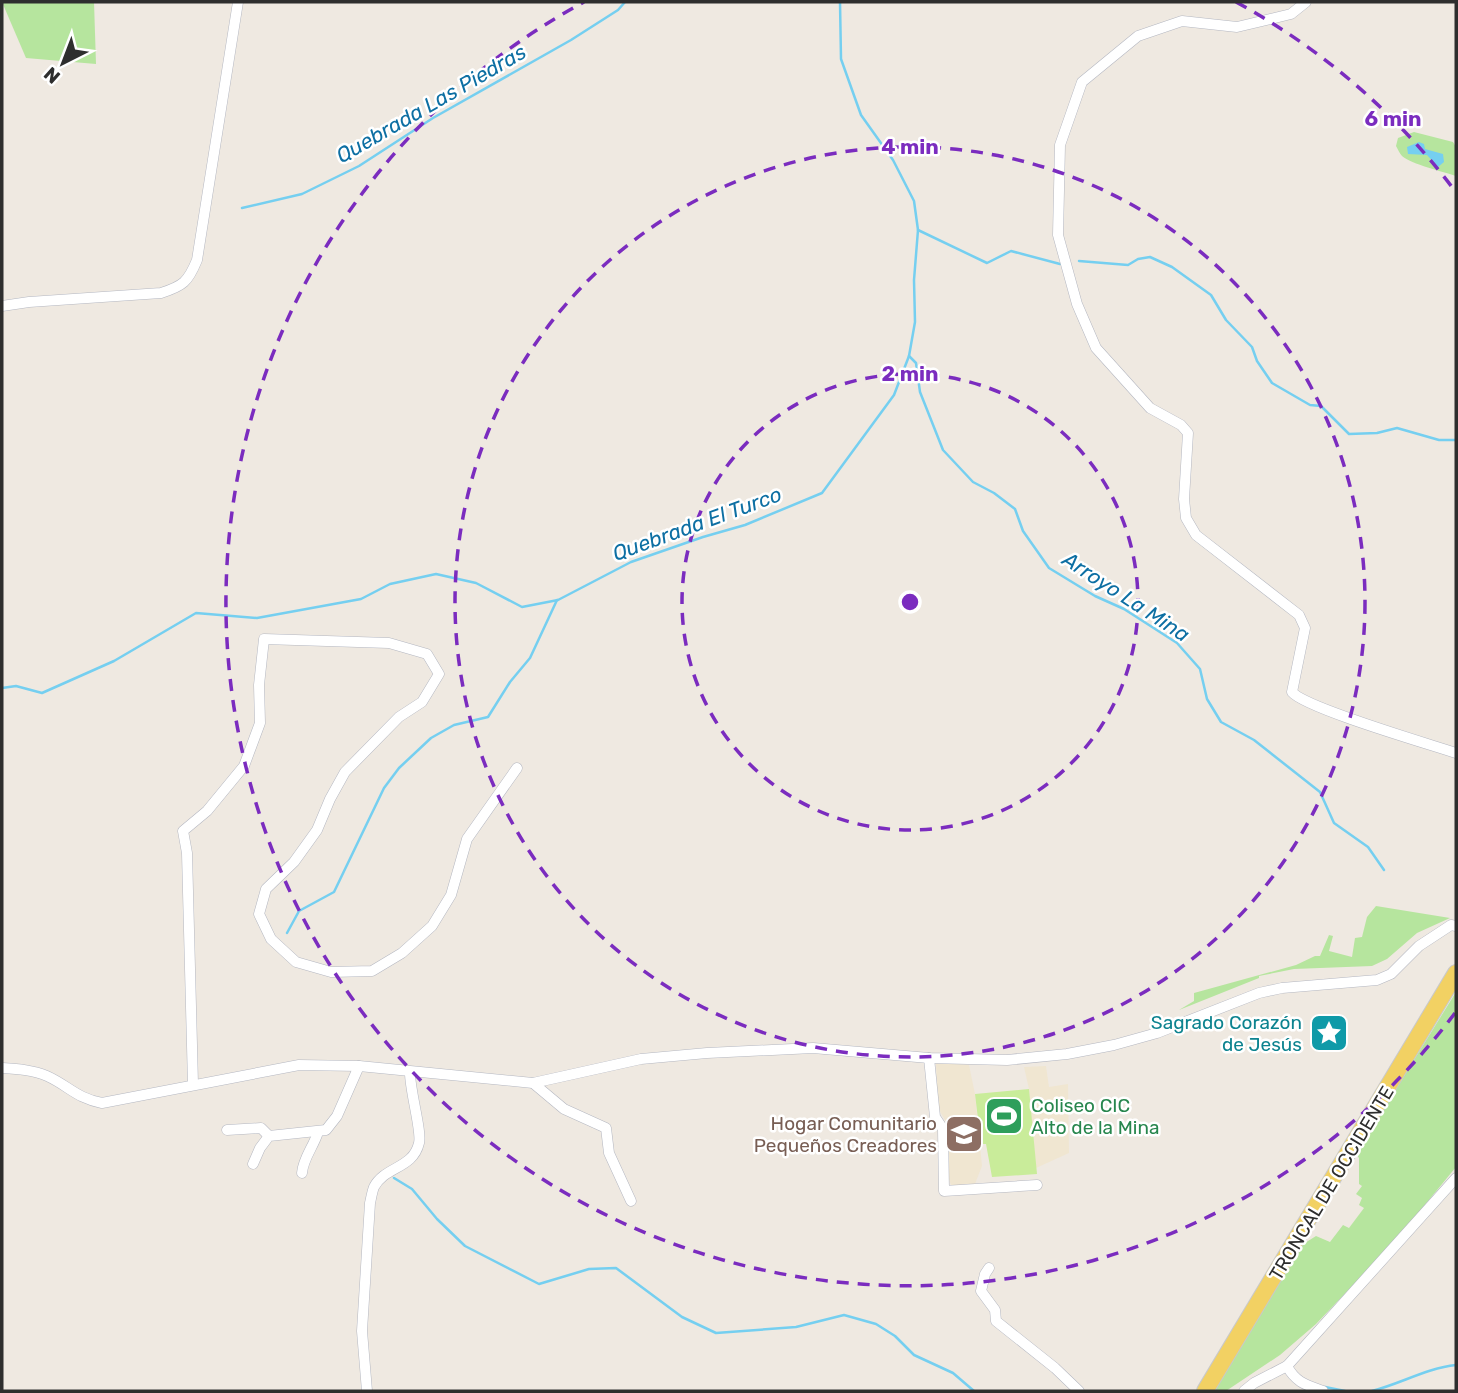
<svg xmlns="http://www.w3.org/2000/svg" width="1458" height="1393" font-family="Rubik,sans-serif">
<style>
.education{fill:#f0e6d1}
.green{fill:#b6e59e}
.pitch{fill:#c9ec9a}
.water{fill:#75cff0}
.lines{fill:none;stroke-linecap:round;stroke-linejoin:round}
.stream{stroke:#75cff0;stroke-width:2.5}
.minor-casing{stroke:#b4b7c1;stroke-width:11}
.primary-casing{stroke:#c9c9c9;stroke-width:18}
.minor{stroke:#fff;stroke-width:10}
.primary{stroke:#f2d163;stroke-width:16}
.ring{fill:none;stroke:#7b2cbf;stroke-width:3.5;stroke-dasharray:12 9}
.labels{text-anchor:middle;stroke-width:5;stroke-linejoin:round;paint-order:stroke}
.culture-label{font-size:19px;fill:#0d838f;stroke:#fff;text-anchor:end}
.leisure-label{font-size:19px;fill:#27864d;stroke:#fff;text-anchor:start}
.education-label{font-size:19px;fill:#785e54;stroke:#fff;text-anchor:end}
.street-label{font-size:19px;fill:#2e2e2e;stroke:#fff}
.water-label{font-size:21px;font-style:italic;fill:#0d6fa3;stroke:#fff}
.centre{fill:#7b2cbf;stroke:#fff;stroke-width:3.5}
.ring-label{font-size:21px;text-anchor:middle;font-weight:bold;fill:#7b2cbf;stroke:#fff;stroke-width:5;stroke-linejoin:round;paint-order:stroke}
</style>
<rect width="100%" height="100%" fill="#efe9e1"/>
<g class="education">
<path d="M936 1063 969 1065 975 1094 982 1166 973 1189 952 1188 949 1179 948 1125 938 1108Z"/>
<path d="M1046 1066 1049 1087 1068 1084 1069 1153 1036 1168 1029 1089 1024 1067Z"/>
</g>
<g class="green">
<path d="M2 2H94L96 64 26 58Z"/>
<path d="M1414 132 1453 142 1456 147V176C1444 172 1411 164 1402 156 1399 153 1398 149 1396 146L1398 138Z"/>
<path d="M1376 906 1450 918 1417 933 1387 959 1372 966 1294 969 1259 976V978L1179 1010 1194 1001V993L1296 965 1315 956H1320L1329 935 1333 936 1329 951 1352 957 1355 938 1362 937 1367 917Z"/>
<path d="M1456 992V1167L1396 1240 1316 1324 1280 1355 1226 1391H1209L1297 1248 1316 1236 1330 1242 1343 1225 1349 1228 1364 1208 1359 1205 1362 1198 1356 1194 1362 1186 1359 1184V1158L1356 1154Z"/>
</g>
<path class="pitch" d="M1029 1089 1037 1174 992 1177 986 1144H981L975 1094Z"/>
<path class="water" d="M1419 142 1424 144 1425 149 1443 154 1444 162 1438 167 1427 155 1408 154 1407 147Z"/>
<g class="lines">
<g class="stream">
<path d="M242 208 302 194 359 166 433 118 571 40 618 10 625 2"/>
<path d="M918 230 987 263 1011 251 1060 264"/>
<path d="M1079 261 1128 265 1138 259 1150 257 1172 267 1211 295 1226 320 1252 347 1257 361 1272 383 1310 405 1321 406 1349 434 1377 433 1397 428 1439 440H1456"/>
<path d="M909 356 916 363 920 392 943 450 973 482 994 493 1015 509 1023 531 1049 568 1095 596 1124 609 1177 643 1200 669 1207 699 1221 722 1254 740 1320 792 1334 823 1368 847 1384 870"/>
<path d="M2 688 16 686 42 693 114 661 196 613 257 618 361 599 390 584 436 574 476 583 522 607 558 600 631 562 703 537 745 525 822 493 894 395 909 356 915 322 914 280 918 230 914 201 893 160 861 115 841 59 840 2"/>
<path d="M287 933 299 911 334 892 384 788 399 768 431 738 454 725 488 717 510 682 530 658 557 600"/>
<path d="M394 1178 412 1189 437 1219 465 1246 539 1284 589 1269 616 1268 682 1317 716 1333 796 1327 844 1315 876 1324 895 1336 914 1355 953 1373 974 1391"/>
<path d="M1325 1387 1345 1391"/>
<path d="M1372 1391C1400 1384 1427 1368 1456 1365"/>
</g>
<defs>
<g id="minor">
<path d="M1306 2 1291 14 1237 27 1182 21 1138 36 1082 82 1060 145 1058 235 1077 304 1096 348 1150 408 1181 425 1188 433 1184 499 1186 518 1196 535 1299 615 1305 628 1292 692C1305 708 1429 744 1456 753"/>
<path d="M2 306 29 302 161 293C183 286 188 282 197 260L238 2"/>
<path d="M929 1058 935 1117 943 1129 944 1191 1037 1185"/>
<path d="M2 1068C17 1069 33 1070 47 1076 69 1086 76 1098 102 1103L299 1065 359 1066 533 1083 641 1059 707 1053 813 1048 929 1058 1007 1060 1067 1054 1114 1045 1157 1033 1259 993 1282 988 1377 980 1391 974 1419 946 1451 925 1456 926"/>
<path d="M533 1083 564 1109 606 1128 609 1153 631 1201"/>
<path d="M193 1084 187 853 183 831 207 811 244 766 260 723 259 685 264 639 389 643 427 654 439 674 422 702 399 717 345 772 330 799 317 830 294 862 266 889 259 914 271 939 296 962 331 972 372 971 402 953 432 926 451 895 467 839 517 768"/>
<path d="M227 1130 261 1128 269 1136"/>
<path d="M253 1164 260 1148 269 1136 326 1130 337 1116 359 1066"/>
<path d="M302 1173C303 1158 314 1146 318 1132"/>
<path d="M989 1268 985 1274 981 1291 995 1310 996 1321 1055 1368 1079 1391"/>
<path d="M1287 1366C1296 1383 1307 1385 1323 1391"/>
<path d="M367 1391 362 1331 370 1203C371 1199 372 1192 374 1187 385 1166 413 1169 419 1143 422 1132 410 1091 410 1073"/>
<path d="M1244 1391 1254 1383 1287 1366 1456 1178"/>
</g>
<path id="primary" d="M1205 1391 1456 973"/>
</defs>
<use href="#minor" class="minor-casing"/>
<use href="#primary" class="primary-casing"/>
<use href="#minor" class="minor"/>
<use href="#primary" class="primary"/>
</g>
<g class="ring">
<circle cx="910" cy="602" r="228"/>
<circle cx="910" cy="602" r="455"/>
<path d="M1455 1013A683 683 0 1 1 584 2M1236 2A683 683 0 0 1 1455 191"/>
</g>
<defs>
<symbol id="sight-square" viewBox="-11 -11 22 22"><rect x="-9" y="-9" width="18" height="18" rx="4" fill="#0f9aa8" stroke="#fff"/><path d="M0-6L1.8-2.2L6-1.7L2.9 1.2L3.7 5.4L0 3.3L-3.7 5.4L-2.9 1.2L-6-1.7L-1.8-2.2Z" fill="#fff"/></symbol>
<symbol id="stadium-square" viewBox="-11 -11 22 22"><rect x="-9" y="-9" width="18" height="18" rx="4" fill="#2e9e5b" stroke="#fff"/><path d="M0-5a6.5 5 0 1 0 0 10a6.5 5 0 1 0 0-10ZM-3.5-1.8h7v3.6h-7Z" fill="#fff"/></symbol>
<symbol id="school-square" viewBox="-11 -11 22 22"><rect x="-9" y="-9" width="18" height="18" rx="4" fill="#8d6e63" stroke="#fff"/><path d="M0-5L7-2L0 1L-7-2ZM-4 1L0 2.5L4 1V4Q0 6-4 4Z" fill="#fff"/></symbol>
</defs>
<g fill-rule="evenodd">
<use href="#sight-square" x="1307" y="1011" width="44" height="44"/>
<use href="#stadium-square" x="982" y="1094" width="44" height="44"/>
<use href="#school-square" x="942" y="1112" width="44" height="44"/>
</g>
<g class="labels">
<g class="culture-label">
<text x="1302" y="1029">Sagrado Corazón<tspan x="1302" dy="22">de Jesús</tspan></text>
</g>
<g class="leisure-label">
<text x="1031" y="1112">Coliseo CIC<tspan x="1031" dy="22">Alto de la Mina</tspan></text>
</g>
<g class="education-label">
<text x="937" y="1130">Hogar Comunitario<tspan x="937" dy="22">Pequeños Creadores</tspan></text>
</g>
<g class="street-label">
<text transform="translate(1331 1183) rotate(-59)" y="7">TRONCAL DE OCCIDENTE</text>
</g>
<g class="water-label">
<text transform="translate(431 104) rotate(-30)" y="7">Quebrada Las Piedras</text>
<text transform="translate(697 524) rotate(-20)" y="7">Quebrada El Turco</text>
<text transform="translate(1126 597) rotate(33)" y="7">Arroyo La Mina</text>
</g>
</g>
<circle cx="910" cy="602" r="10" class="centre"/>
<g class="ring-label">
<text x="1393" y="126">6 min</text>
<text x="910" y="154">4 min</text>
<text x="910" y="381">2 min</text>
</g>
<rect width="1458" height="1393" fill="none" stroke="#2e2e2e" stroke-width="7"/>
<g transform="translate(63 63) rotate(222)" stroke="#ffffff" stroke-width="5" paint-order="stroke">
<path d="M0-5L12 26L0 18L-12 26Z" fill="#2e2e2e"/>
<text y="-10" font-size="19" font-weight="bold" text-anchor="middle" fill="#2e2e2e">N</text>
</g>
</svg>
